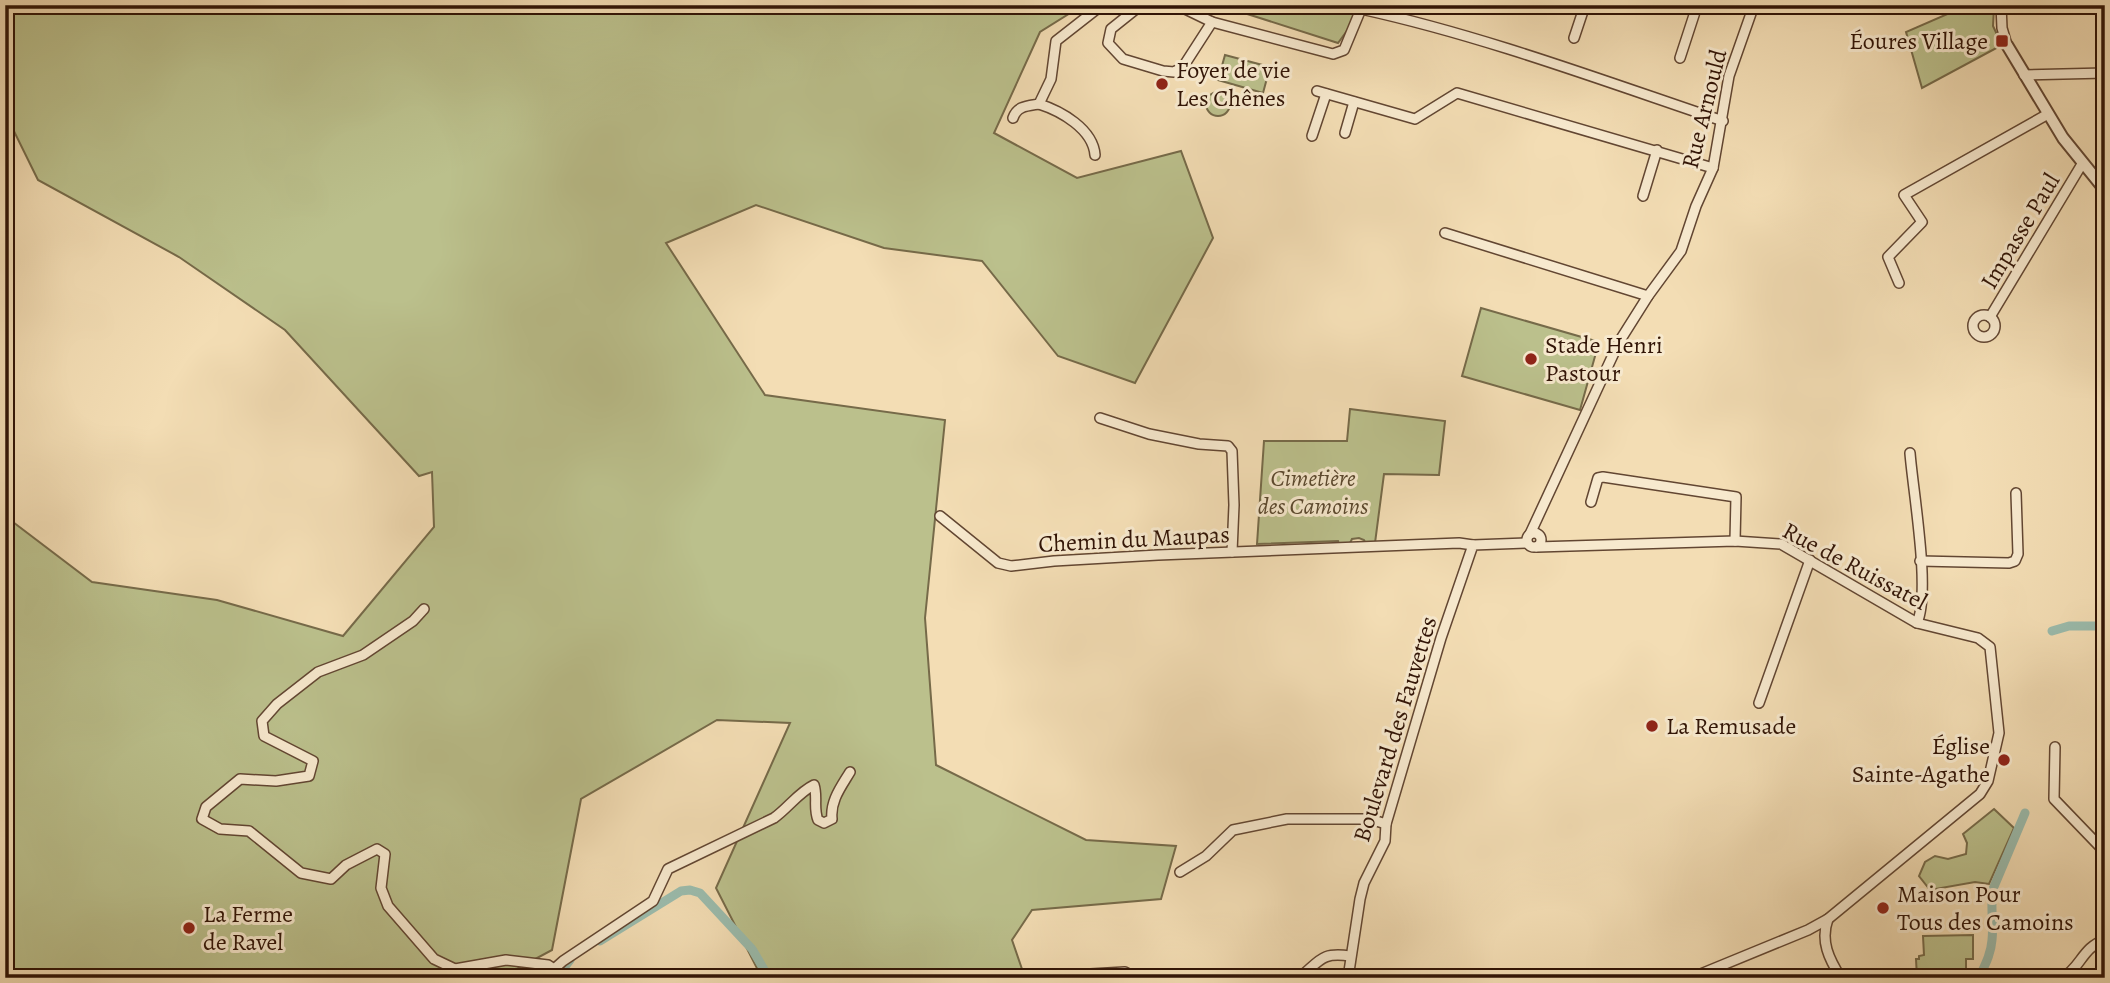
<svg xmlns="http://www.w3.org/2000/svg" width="2110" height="983" font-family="Alegreya,serif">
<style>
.green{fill:#bbc08c;stroke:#766a49;stroke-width:2}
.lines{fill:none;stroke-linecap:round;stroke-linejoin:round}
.canal{stroke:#9bbcad;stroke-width:9}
.minor-casing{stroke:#624632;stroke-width:12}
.tertiary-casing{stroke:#624632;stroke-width:14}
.minor{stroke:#f7e9ce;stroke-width:9}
.tertiary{stroke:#f7e9ce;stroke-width:10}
.poi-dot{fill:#8f2418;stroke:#f7e9ce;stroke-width:2.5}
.labels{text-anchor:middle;stroke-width:6;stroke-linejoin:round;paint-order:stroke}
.poi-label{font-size:24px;fill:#311406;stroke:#f7e9ce;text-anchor:start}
.street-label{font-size:24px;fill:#311406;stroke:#f7e9ce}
.park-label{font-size:24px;font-style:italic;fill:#5a482e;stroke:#f7e9ce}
</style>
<rect width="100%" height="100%" fill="#f3ddb4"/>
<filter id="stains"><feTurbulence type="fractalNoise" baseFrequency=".00286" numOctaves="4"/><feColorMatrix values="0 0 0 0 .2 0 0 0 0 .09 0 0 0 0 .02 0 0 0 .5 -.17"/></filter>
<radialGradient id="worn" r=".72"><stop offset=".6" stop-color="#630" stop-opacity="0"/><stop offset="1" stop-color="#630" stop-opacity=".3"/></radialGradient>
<g class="green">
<path d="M5 5H1083L1040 32 994 133 1077 178 1181 151 1213 238 1135 383 1058 356 982 261 884 248 756 205 666 243 765 395 945 420 925 618 936 765 1086 840 1176 846 1161 899 1032 910 1012 940 1022 969 1031 978H762L716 888 790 723 717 720 581 799 552 950 500 978H5V516L92 582 217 600 343 636 434 527 432 472 419 476 285 330 179 257 38 180 5 113Z"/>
<path d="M1219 5H1366L1338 43Z"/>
<path d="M1968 5H1977L1981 10 1994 7 1993 26 2002 45 1922 88 1906 32Z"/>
<path d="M1225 55 1270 67 1263 93 1218 80Z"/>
<circle cx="1218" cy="104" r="12"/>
<path d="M1481 308 1599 342 1580 410 1462 376Z"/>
<path d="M1350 409 1445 421 1439 475 1384 474 1375 543 1366 544 1364 540 1359 538 1352 539 1349 545H1339L1338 541 1257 544 1264 441H1347Z"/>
<path d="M1994 809 2014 828 1989 884 1975 882 1930 890 1919 876 1925 862 1935 856 1948 859 1966 854 1967 843 1963 834Z"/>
<path d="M1973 935V959H1966V978H1917L1916 959H1919V956L1924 955 1923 936Z"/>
</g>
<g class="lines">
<g class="canal">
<path d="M2052 631 2069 626H2105"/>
<path d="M600 941 681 891 690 890 700 893 752 949 769 978"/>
<path d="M556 978 570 960"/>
<path d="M1979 978C1985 965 1991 954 1992 940 1994 923 1990 907 1993 889L2025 813"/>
</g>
<defs>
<g id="minor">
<path d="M1141 5 1111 29 1108 43 1123 59 1163 71 1174 72 1183 67 1212 22"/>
<path d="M1177 5 1212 22 1333 54 1344 50 1361 9C1484 36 1604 81 1723 121"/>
<path d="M1346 5 1361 9"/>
<path d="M2001 5 2002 28 2007 45"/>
<path d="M1574 38 1585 5"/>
<path d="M1680 58 1695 12V5"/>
<path d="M2024 75 2105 73"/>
<path d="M1317 91 1415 119 1457 93 1713 168"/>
<path d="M1039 104C1061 111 1093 129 1095 155"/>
<path d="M1013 118C1017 106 1027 106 1039 104L1051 79 1056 41 1102 5"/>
<path d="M1345 133 1354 102"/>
<path d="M1312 136 1326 94"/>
<path d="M1643 196 1657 150"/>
<path d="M1445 233 1648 296"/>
<path d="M1899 283 1888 257 1922 222 1904 195 2048 114"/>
<circle cx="1984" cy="326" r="11"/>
<path d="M1990 317 2082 164"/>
<path d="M1100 418 1149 434 1199 444 1228 446 1232 451 1234 505 1232 552"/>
<path d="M1910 453C1913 492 1931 591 1917 623"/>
<path d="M1591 502 1598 478 1603 477 1736 497 1735 541"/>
<path d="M940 516 998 563 1011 566 1054 561 1158 555 1459 543 1473 545"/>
<circle cx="1534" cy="540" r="7"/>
<path d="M1530 534 1619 342 1648 296 1681 251 1696 206 1713 168 1729 76 1754 5"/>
<path d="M1537 547 1735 541 1781 544 1917 623 1978 638 1990 647 1999 733 1988 781 1980 794 1828 919 1808 930 1691 978"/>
<path d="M1920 561 2009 563 2015 561 2018 554 2016 493"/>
<path d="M424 609 413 621 363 655 318 672 277 704 262 721 264 736 313 761 309 776 276 781 240 779 206 807 202 819 220 829 249 831 301 873 331 879 346 865 377 849 385 854 381 888 388 906 434 959 455 969 506 960 548 965 554 969"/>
<path d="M1759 703 1810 560"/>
<path d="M2055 747 2054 799 2105 852"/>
<path d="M1180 872 1206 856 1233 830 1287 819H1370L1386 824"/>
<path d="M1828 919C1820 941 1829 959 1841 978"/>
<path d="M1073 975 1125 972 1136 978"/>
<path d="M551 978 554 969 563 961 653 901 668 869 774 818C788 808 799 792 814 785 818 797 813 808 818 820L824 823 832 819C830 801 841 787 850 772"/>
<path d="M1299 978C1321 960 1321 952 1350 956"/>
<path d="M1348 978 1360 899 1364 883 1385 841 1386 824 1441 638 1473 545 1527 543"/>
<path d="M2062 978C2081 968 2082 947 2105 940"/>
</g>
<path id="tertiary" d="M2007 45 2063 138 2105 190"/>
</defs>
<use href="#minor" class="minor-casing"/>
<use href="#tertiary" class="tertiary-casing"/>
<use href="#minor" class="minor"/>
<use href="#tertiary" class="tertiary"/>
</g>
<g class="poi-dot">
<rect x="1995" y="34" width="14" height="14" rx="3.5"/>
<circle cx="1162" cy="84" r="7"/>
<circle cx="1531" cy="359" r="7"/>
<circle cx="1652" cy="726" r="7"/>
<circle cx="2004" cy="760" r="7"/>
<circle cx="1883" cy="908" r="7"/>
<circle cx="189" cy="928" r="7"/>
</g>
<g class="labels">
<g class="poi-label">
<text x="1988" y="49" text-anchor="end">Éoures Village</text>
<text x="1176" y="78">Foyer de vie<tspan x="1176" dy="28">Les Chênes</tspan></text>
<text x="1545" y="353">Stade Henri<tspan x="1545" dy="28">Pastour</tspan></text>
<text x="1666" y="734">La Remusade</text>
<text x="1990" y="754" text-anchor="end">Église<tspan x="1990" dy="28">Sainte-Agathe</tspan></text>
<text x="1897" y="902">Maison Pour<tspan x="1897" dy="28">Tous des Camoins</tspan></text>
<text x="203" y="922">La Ferme<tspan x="203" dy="28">de Ravel</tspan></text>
</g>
<g class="street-label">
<text transform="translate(1704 109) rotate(-76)" y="8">Rue Arnould</text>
<text transform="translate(2020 231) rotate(-59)" y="8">Impasse Paul</text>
<text transform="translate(1134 539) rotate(-3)" y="8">Chemin du Maupas</text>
<text transform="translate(1855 566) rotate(28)" y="8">Rue de Ruissatel</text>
<text transform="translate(1395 729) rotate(-73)" y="8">Boulevard des Fauvettes</text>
</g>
<g class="park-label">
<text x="1313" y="486">Cimetière<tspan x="1313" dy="28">des Camoins</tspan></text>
</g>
</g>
<rect width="2110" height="983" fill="none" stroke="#f3ddb4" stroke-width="28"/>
<rect x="7" y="7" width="2096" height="969" fill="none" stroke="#311406" stroke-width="3.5"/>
<rect x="14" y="14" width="2082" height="955" fill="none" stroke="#311406" stroke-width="2"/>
<rect width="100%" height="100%" filter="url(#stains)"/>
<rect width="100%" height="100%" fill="url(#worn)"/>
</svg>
